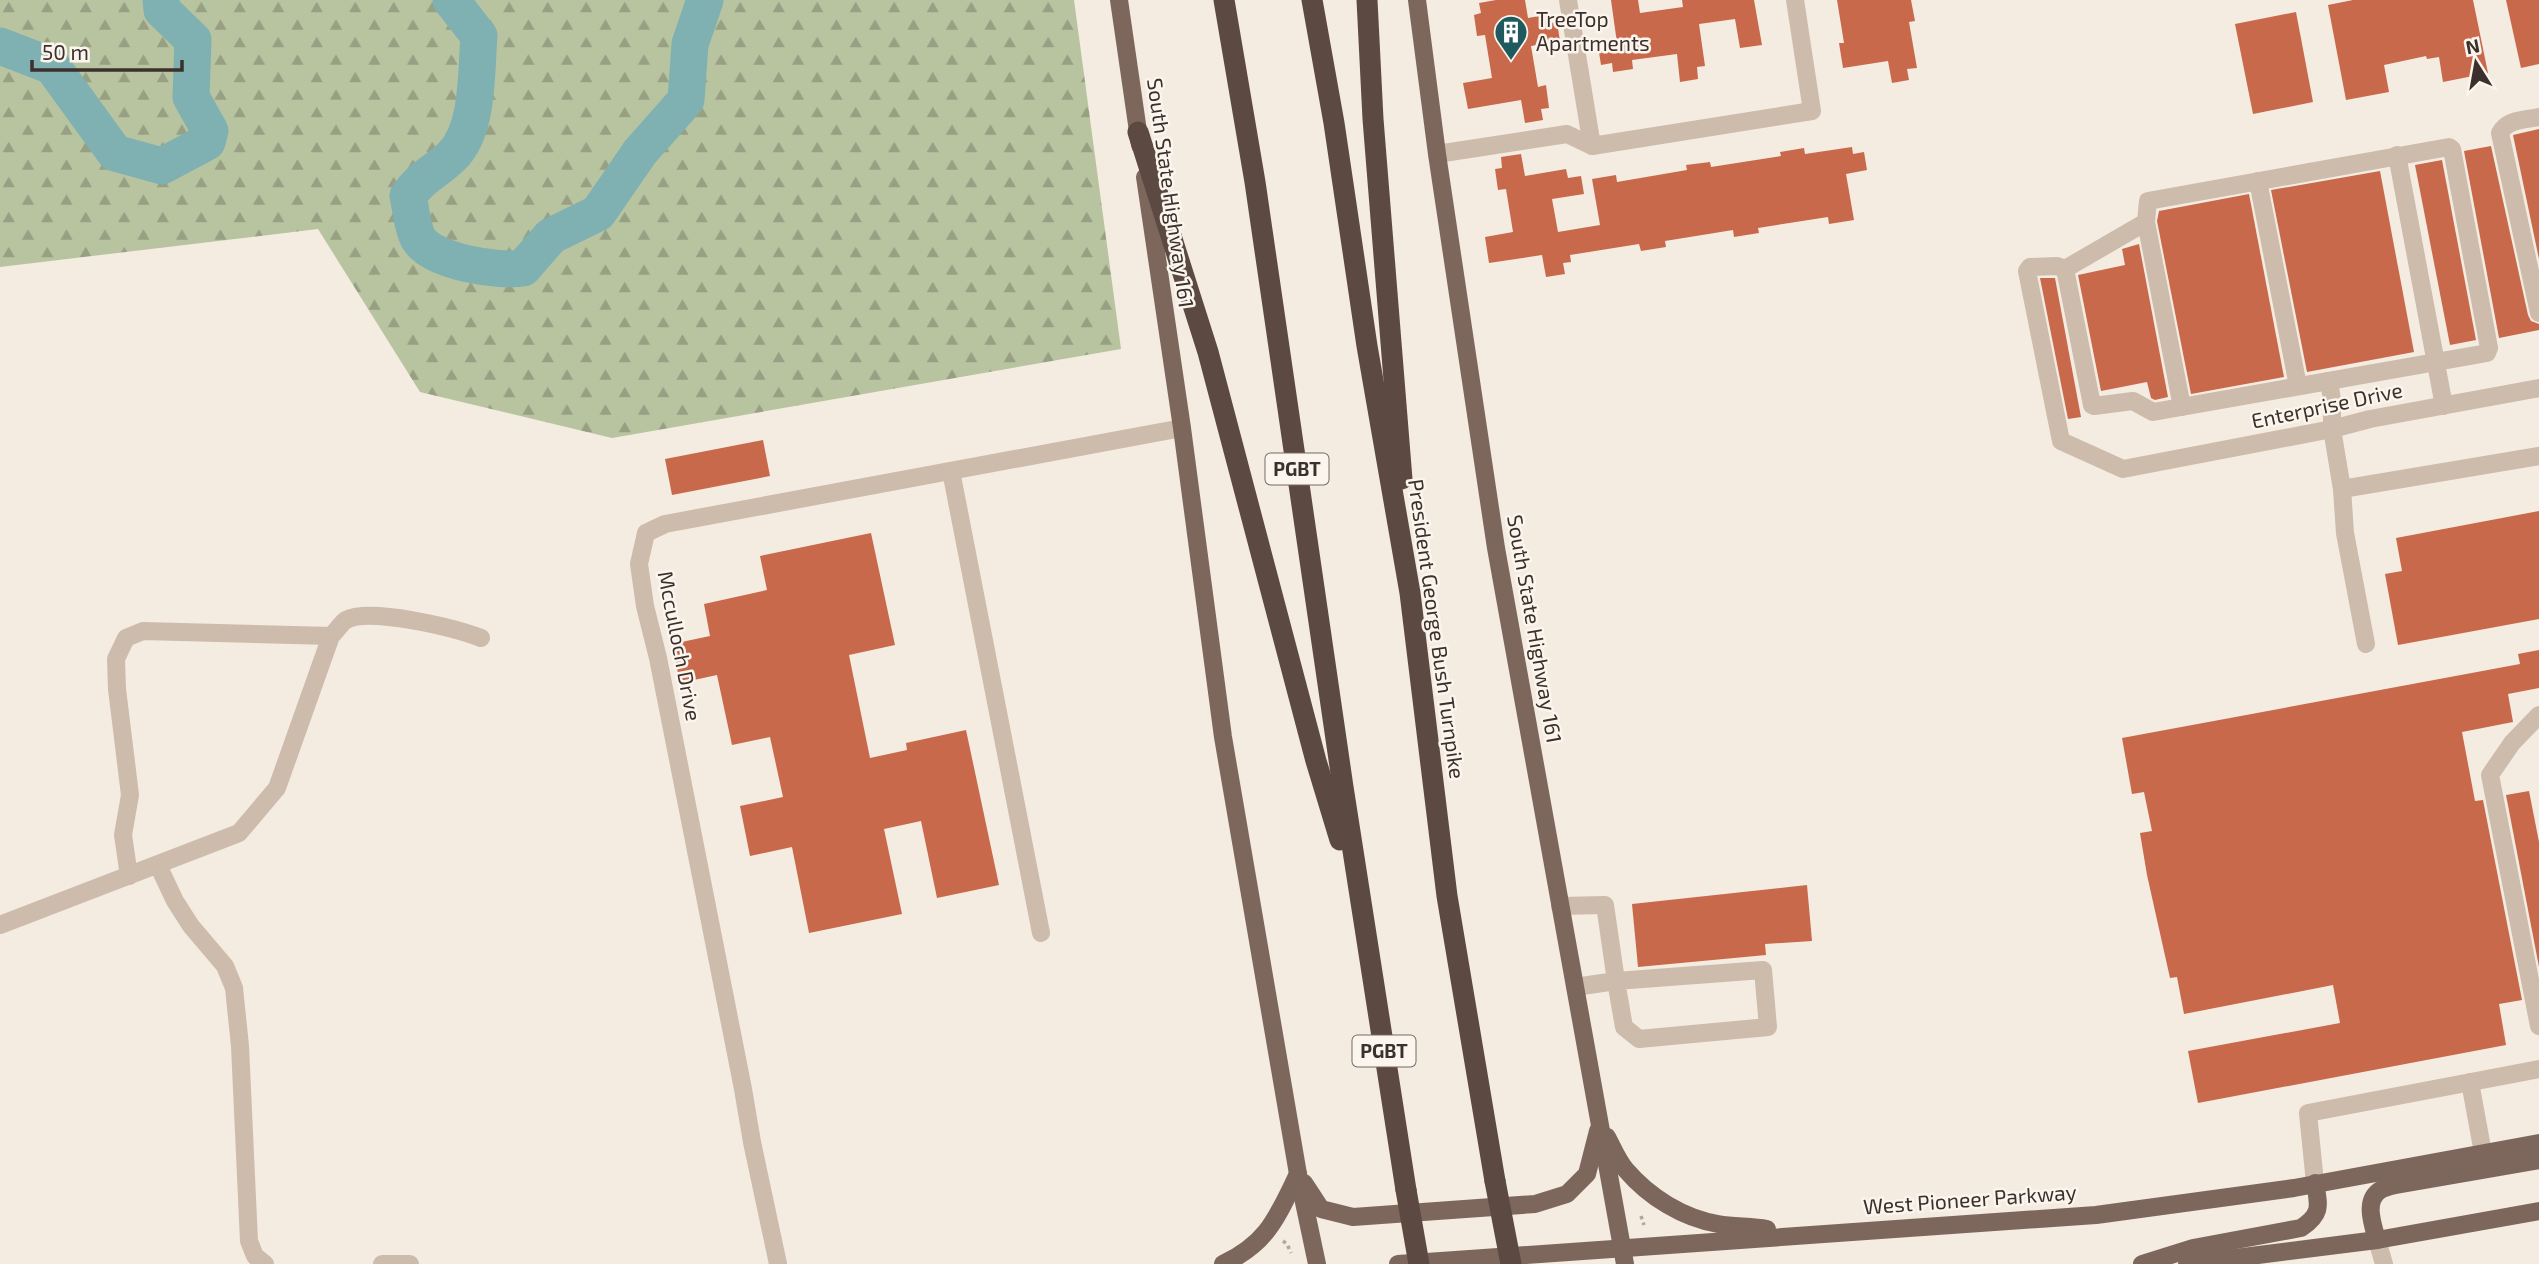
<svg xmlns="http://www.w3.org/2000/svg" width="2539" height="1264" font-family="'Exo 2',sans-serif">
<style>
.forest{fill:url(#forest-firs)}
.lines{fill:none;stroke-linecap:round;stroke-linejoin:round}
.river{stroke:#7fb0b2;stroke-width:37}
.building{fill:#c8694b}
.path{stroke:#b9a596;stroke-width:3.5;stroke-dasharray:3.5 3.5;stroke-linecap:butt}
.minor{stroke:#cdbbac;stroke-width:18}
.major{stroke:#7d675c;stroke-width:18}
.highway{stroke:#5c4a42;stroke-width:21}
.highway-bridge{stroke:#5c4a42;stroke-width:21}
.labels{text-anchor:middle;stroke-width:5;stroke-linejoin:round;paint-order:stroke}
.shield{fill:#fbf5ee;stroke:#756b66;stroke-width:2}
.shield-label{font-size:19px;font-weight:bold;fill:#3b302b}
.poi-label{font-size:21px;fill:#3b302b;stroke:#fbf5ee;text-anchor:start}
.street-label{font-size:21px;fill:#3b302b;stroke:#fbf5ee}
</style>
<defs>
<pattern id="forest-firs" width="22" height="20" patternUnits="userSpaceOnUse" patternTransform="scale(1.75)"><rect width="22" height="20" fill="#b8c4a0"/><path d="M5 1l3.5 6h-7zM16 11l3.5 6h-7z" fill="#97a083"/></pattern>
</defs>
<rect width="100%" height="100%" fill="#f4ebe1"/>
<path class="forest" d="M0 0H1074L1121 349 612 438 420 392 318 229 0 267Z"/>
<g class="lines">
<g class="river">
<path d="M451 0 479 36C476 71 479 130 452 156 436 172 423 175 408 196 411 208 412 227 418 238 431 262 499 272 523 268L551 236 598 213 640 152 686 100 690 44 705 0"/>
<path d="M0 46 52 66 115 153 162 166 207 142 210 131 191 97 193 40 162 10 161 0"/>
</g>
</g>
<g class="building">
<path d="M1496 0H1525L1528 18 1545 15 1546 24 1557 22 1560 41 1531 46 1538 87 1546 85 1549 108 1541 109 1543 120 1525 123 1521 100 1468 109 1463 83 1492 78 1485 35 1477 36 1474 15 1481 13 1479 3Z"/>
<path d="M1611 0H1638L1640 13 1683 7 1682 0H1754L1762 45 1740 48 1735 19 1699 24 1705 66 1697 67 1698 79 1680 82 1677 54 1632 60 1633 69 1613 72 1612 63 1601 65 1598 46 1617 43Z"/>
<path d="M1837 0H1911L1915 21 1909 22 1917 68 1907 69 1909 80 1892 83 1888 61 1843 68 1839 43H1844Z"/>
<path d="M2353 0H2473L2488 73 2443 82 2439 57 2427 59 2426 56 2384 65 2389 92 2346 100 2328 5Z"/>
<path d="M2506 0H2539V64L2521 68Z"/>
<path d="M2296 12 2313 102 2253 114 2235 24Z"/>
<path d="M2539 129V259L2513 135Z"/>
<path d="M2491 146 2528 315 2531 321 2539 324V330L2499 338 2464 151Z"/>
<path d="M1852 147 1853 154 1864 152 1867 170 1846 174 1854 220 1829 224 1828 217 1758 228 1759 233 1734 237 1733 230 1665 241 1666 247 1641 251 1639 244 1570 255 1571 262 1563 263 1565 274 1546 277 1542 255 1489 263 1485 237 1513 232 1506 189 1498 190 1495 169 1502 168 1501 157 1521 154 1525 176 1566 169 1568 178 1581 176 1584 194 1552 199 1558 232 1600 225 1592 179 1616 175 1617 182 1687 170 1686 165 1710 162 1711 167 1781 156 1780 152 1804 148 1805 154Z"/>
<path d="M2442 160 2476 340 2450 345 2415 165Z"/>
<path d="M2380 171 2414 352 2307 372 2271 190Z"/>
<path d="M2249 194 2284 377 2191 394 2157 221 2159 211Z"/>
<path d="M2139 244 2168 397 2155 400 2151 398 2147 382 2101 391 2078 275 2125 265 2122 249Z"/>
<path d="M2040 278H2055L2081 417 2068 419Z"/>
<path d="M763 440 770 476 672 495 665 459Z"/>
<path d="M2539 511V619L2398 645 2385 574 2402 571 2396 538Z"/>
<path d="M871 533 895 645 849 655 870 758 907 750 906 743 966 730 999 885 937 898 921 821 884 829 902 914 809 933 792 847 750 856 740 806 783 797 770 737 732 745 717 675 680 683 672 644 710 636 704 604 767 590 760 556Z"/>
<path d="M2539 650V688L2508 694 2513 722 2462 732 2475 801 2483 800 2522 1000 2499 1004 2506 1045 2198 1103 2188 1051 2340 1023 2333 985 2184 1014 2177 977 2170 978 2147 875 2140 833 2152 831 2144 792 2132 794 2122 738 2520 664 2518 654Z"/>
<path d="M2529 791 2539 842V967L2506 795Z"/>
<path d="M1807 885 1812 941 1765 944 1766 955 1638 967 1632 904Z"/>
</g>
<g class="lines">
<g class="path">
<path d="M1641 1216 1644 1225"/>
<path d="M1283 1241 1287 1244 1291 1253"/>
</g>
<g class="minor">
<path d="M1568 0 1592 146 1812 111 1795 0"/>
<path d="M2539 117C2525 120 2507 119 2500 133L2539 313"/>
<path d="M1437 154 1567 134 1592 146"/>
<path d="M2397 155 2444 406"/>
<path d="M2258 181 2298 386"/>
<path d="M2146 222 2182 407"/>
<path d="M2065 269 2092 405 2094 406 2133 401 2153 412 2487 353 2489 348 2452 149 2449 147 2148 201 2146 222 2065 269 2057 266 2030 267 2027 271 2061 441 2123 469 2332 429 2370 419 2539 388"/>
<path d="M2329 381 2332 400V429L2342 489 2539 456"/>
<path d="M951 471 1041 933"/>
<path d="M2342 489 2345 533 2366 644"/>
<path d="M2539 715 2512 743 2490 775 2539 1026"/>
<path d="M158 865 175 901 191 926 225 966 234 988 240 1046 249 1241 255 1256 265 1264"/>
<path d="M129 876 123 835 130 795 117 689 116 659 126 638 143 631 331 636"/>
<path d="M1560 906 1605 905 1616 981 1575 987"/>
<path d="M0 925 239 833 277 788 331 636C336 632 341 623 346 620 370 607 455 628 481 638"/>
<path d="M1763 970 1768 1027 1639 1039 1624 1027 1616 981Z"/>
<path d="M2470 1082 2483 1153"/>
<path d="M2315 1183 2308 1113 2539 1069"/>
<path d="M2377 1240 2384 1264"/>
<path d="M382 1264H410"/>
<path d="M778 1264 752 1142 743 1089 658 658 645 606 639 564 646 533 665 524 1182 428"/>
</g>
<g class="major">
<path d="M1119 0 1140 145"/>
<path d="M1417 0 1437 154 1496 548 1625 1264"/>
<path d="M1145 177 1182 428 1223 737 1298 1174 1317 1264"/>
<path d="M1607 1137C1613 1148 1618 1161 1626 1170 1649 1197 1683 1218 1718 1224 1734 1227 1751 1226 1767 1229"/>
<path d="M1304 1183 1321 1209 1353 1217 1535 1204 1567 1194 1587 1174 1598 1131"/>
<path d="M2377 1240C2373 1225 2364 1202 2379 1191 2383 1188 2391 1186 2396 1185L2539 1160"/>
<path d="M1223 1264C1268 1243 1277 1217 1298 1174"/>
<path d="M1398 1264 2096 1215 2294 1188 2539 1143"/>
<path d="M2142 1264 2193 1248 2301 1228C2322 1214 2319 1206 2315 1183"/>
<path d="M2187 1264 2377 1240 2539 1211"/>
</g>
<g class="highway">
<path d="M1224 0 1255 182 1343 787 1406 1190"/>
<path d="M1312 0 1334 123 1367 346 1410 593 1447 896 1495 1181"/>
<path d="M1367 0 1373 119 1402 479"/>
<path d="M1138 132 1208 352 1316 761 1340 840"/>
</g>
<g class="highway-bridge">
<path d="M1495 1181 1511 1264"/>
<path d="M1406 1190 1419 1264"/>
</g>
</g>
<defs>
<symbol id="building-pin" viewBox="-11 -11 22 30"><path d="M0 17L-7.5 6A9.5 9.5 0 1 1 7.5 6Z" fill="#1f5a5e" stroke="#fbf5ee"/><path d="M-4-6H4V6H1V3H-1V6H-4ZM-2.5-4.3h1.7v1.8h-1.7ZM.8-4.3h1.7v1.8H.8ZM-2.5-1h1.7V.8h-1.7ZM.8-1h1.7V.8H.8Z" fill="#fff"/></symbol>
</defs>
<g fill-rule="evenodd">
<use href="#building-pin" x="1492" y="13" width="38" height="52"/>
</g>
<g class="labels">
<g class="shield">
<rect x="1265.5" y="453.5" width="63" height="31" rx="5"/>
<rect x="1352.5" y="1035.5" width="63" height="31" rx="5"/>
</g>
<g class="shield-label">
<text x="1297" y="476">PGBT</text>
<text x="1384" y="1058">PGBT</text>
</g>
<g class="poi-label">
<text x="1536" y="27">TreeTop<tspan x="1536" dy="24">Apartments</tspan></text>
</g>
<g class="street-label">
<text transform="translate(1170 193) rotate(82)" y="7">South State Highway 161</text>
<text transform="translate(2327 406) rotate(-12)" y="7">Enterprise Drive</text>
<text transform="translate(1436 629) rotate(82)" y="7">President George Bush Turnpike</text>
<text transform="translate(1534 629) rotate(80)" y="7">South State Highway 161</text>
<text transform="translate(679 646) rotate(79)" y="7">Mcculloch Drive</text>
<text transform="translate(1970 1200) rotate(-4)" y="7">West Pioneer Parkway</text>
</g>
</g>
<g transform="translate(2476 63) rotate(349)" stroke="#fbf5ee" stroke-width="5" paint-order="stroke">
<path d="M0-5L12 26L0 18L-12 26Z" fill="#3b302b"/>
<text y="-10" font-size="19" font-weight="bold" text-anchor="middle" fill="#3b302b">N</text>
</g>
<path d="M32 60v10h150v-10" fill="none" stroke="#3b302b" stroke-width="3.5"/>
<text x="42" y="60" font-size="21" fill="#3b302b" stroke="#fbf5ee" stroke-width="5" paint-order="stroke">50 m</text>
</svg>
